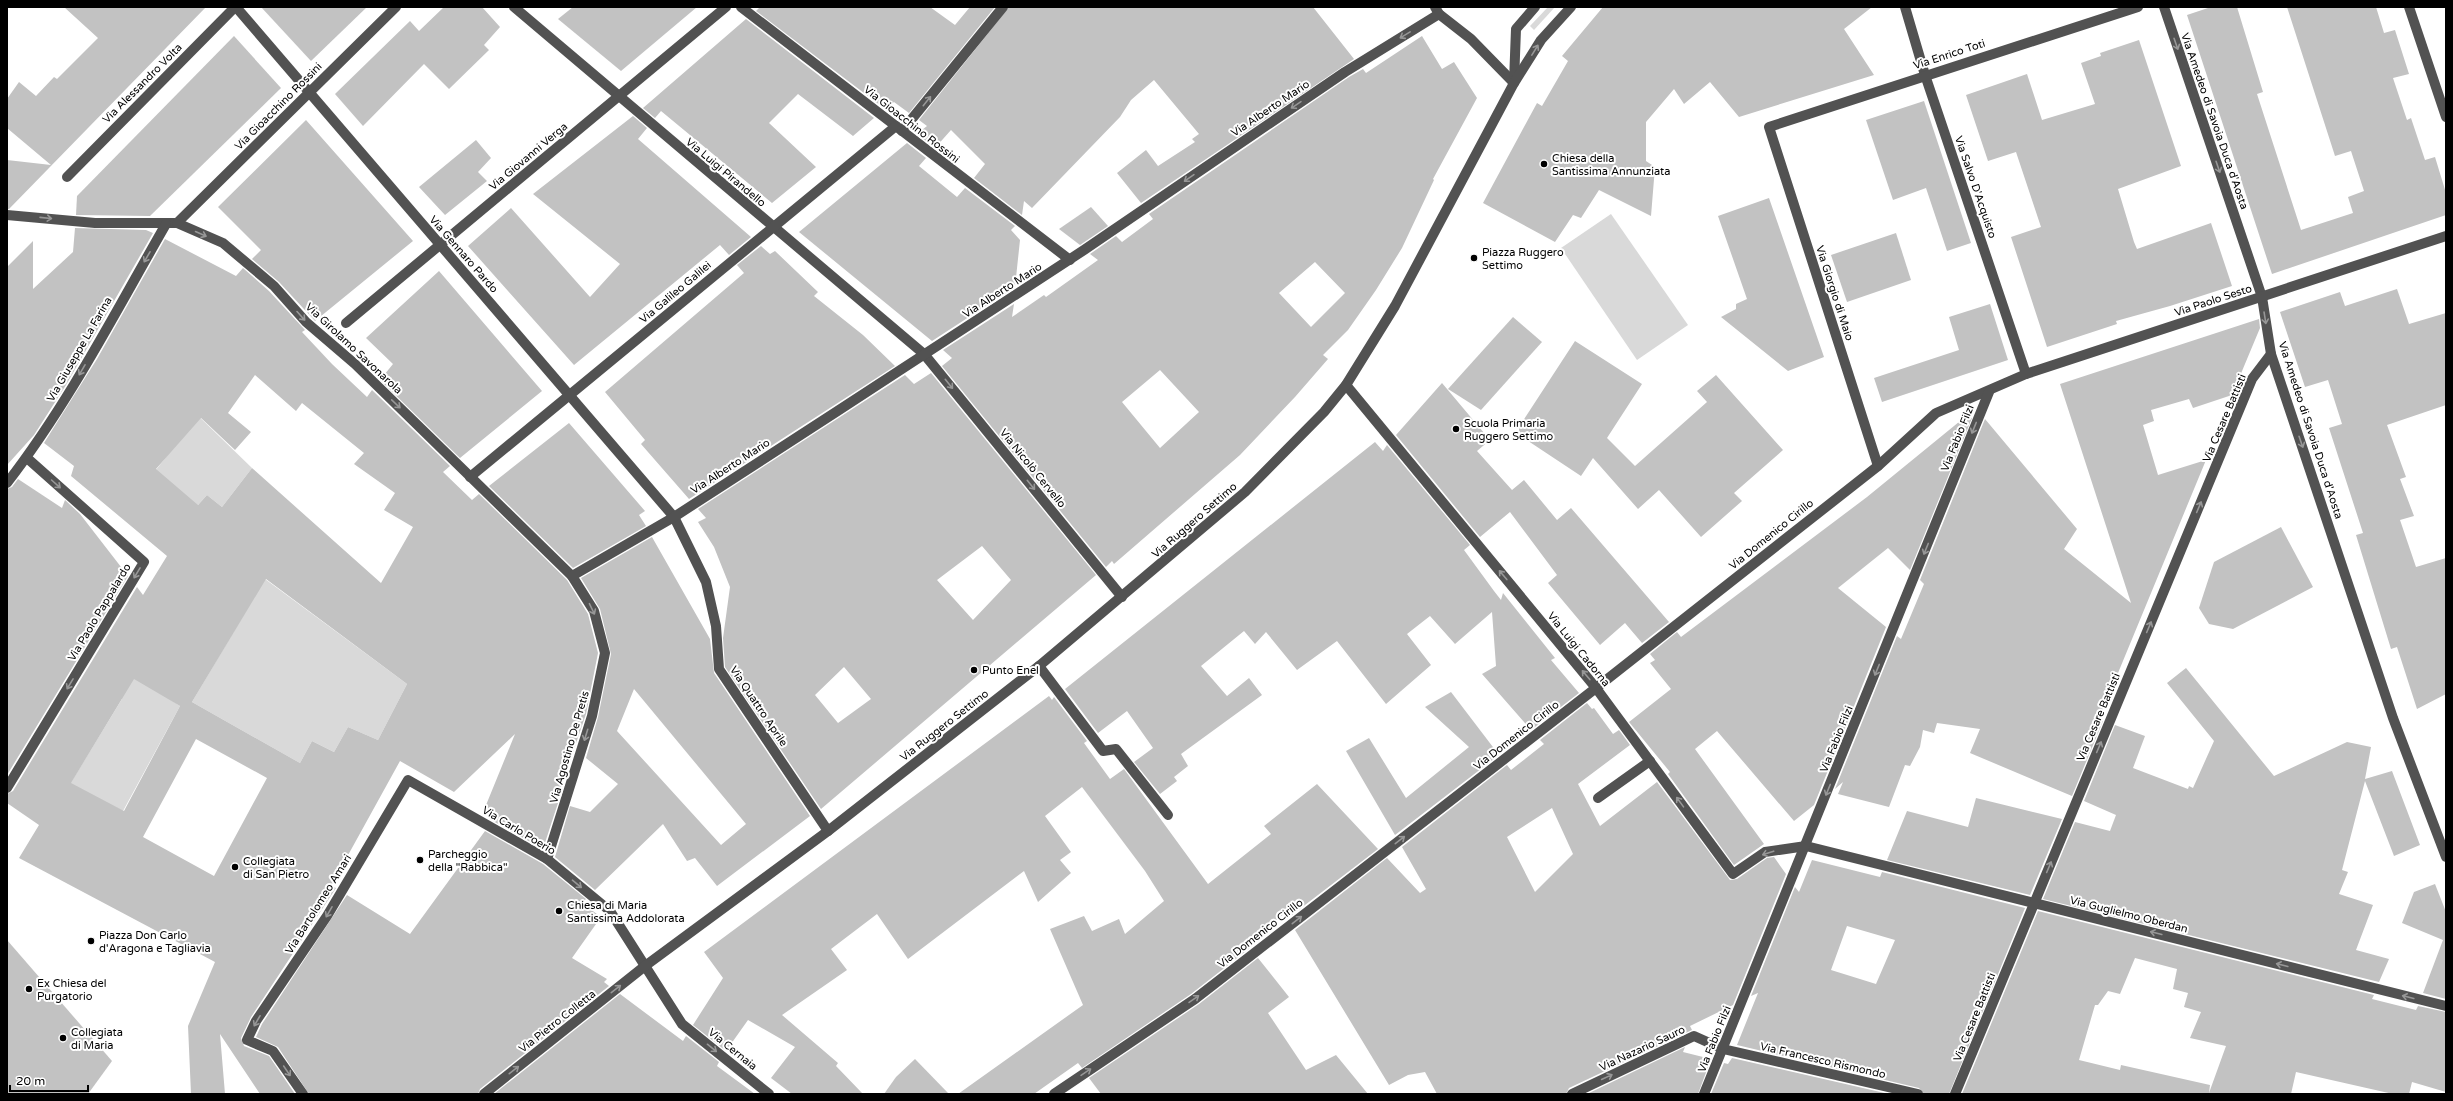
<svg xmlns="http://www.w3.org/2000/svg" width="2453" height="1101" font-family="'Varela Round',sans-serif">
<style>
.green{fill:#d9d9d9}
.building{fill:#c2c2c2;fill-rule:evenodd}
.lines{fill:none;stroke-linecap:round;stroke-linejoin:round}
.minor{stroke:#525252;stroke-width:10}
.oneway{stroke:#979797}
.poi-dot{fill:#000;stroke:#fff;stroke-width:1.5}
.labels{text-anchor:middle;stroke-width:4;stroke-linejoin:round;paint-order:stroke}
.street-label{font-size:11px;fill:#000;stroke:#fff}
.poi-label{font-size:11px;fill:#000;stroke:#fff;text-anchor:start}
</style>
<rect width="100%" height="100%" fill="#fff"/>
<g class="green">
<path d="M1548 7H1555L1534 30 1530 26Z"/>
<path d="M1611 214 1688 325 1637 360 1561 248Z"/>
<path d="M187 405 252 468 222 507 207 495 196 507 155 471 167 456Z"/>
<path d="M265 579 407 684 378 740 348 727 334 752 312 741 300 763 192 702Z"/>
<path d="M116 664 180 706 123 811 70 784 122 699Z"/>
</g>
<g class="building">
<path d="M64 7H206L9 209H7V160L51 165 7 128V99L19 82 36 96 54 77 57 79 98 38Z"/>
<path d="M261 7H367L311 61Z"/>
<path d="M444 7H482L500 27 484 45 489 50 449 89 424 64 363 126 335 94 410 21 419 31Z"/>
<path d="M573 7H697L621 71 558 19Z"/>
<path d="M760 7H930L955 25 970 7H995L909 113 894 102 885 109 756 11Z"/>
<path d="M1009 7H1313L1354 59 1141 203 1117 173 1146 150 1158 166 1195 142 1192 139 1199 134 1154 80 1131 100 1120 117 1032 208 1024 201 1022 215 974 178 985 164 951 130 935 148 917 134 927 126 919 120Z"/>
<path d="M1603 7H1872L1844 29 1874 75 1739 117 1710 82 1684 104 1674 89 1646 122V161L1655 167 1651 216 1599 190 1581 218 1573 215 1555 242 1483 203 1537 103 1542 106 1568 61 1562 56Z"/>
<path d="M2211 7H2237L2263 92 2257 94 2301 230 2353 213 2348 197 2364 191 2351 151 2335 156 2287 7H2376L2384 33 2395 30 2409 74 2393 78 2407 120 2411 118 2425 160 2435 157 2446 193V215L2272 274 2187 15Z"/>
<path d="M746 19 874 118 853 136 798 94 769 123 816 167 772 203 661 111 655 118 643 108Z"/>
<path d="M234 36 281 88 150 216 76 215 77 196Z"/>
<path d="M1422 36 1442 69 1454 62 1477 98 1433 179 1434 180 1402 248 1376 290 1348 330 1323 355 1328 359 1295 397 1240 455 1114 564 1112 561 1106 567 942 366 952 358 943 350 1014 304 1012 317 1044 295 1046 297 1098 260 1090 254 1116 236 1122 242 1153 219 1149 214 1349 77 1363 69 1366 73ZM1315 262 1345 293 1311 327 1279 293ZM1160 370 1199 412 1160 448 1122 402Z"/>
<path d="M2139 40 2181 166 2118 189 2134 242 2137 249 2211 223 2232 286 2170 306 2116 321 2117 324 2047 347 2011 237 2041 227 2016 152 1988 161 1966 95 2027 74 2042 120 2095 104 2081 63 2101 56 2100 53Z"/>
<path d="M1924 101 1971 243 1947 251 1926 188 1893 200 1866 120Z"/>
<path d="M633 116 647 128 638 139 751 237 729 255 720 245 574 365 468 246 511 208 590 297 620 264 533 194Z"/>
<path d="M306 120 413 241 315 321 279 282 252 259 261 250 218 207Z"/>
<path d="M476 140 491 158 478 172 487 181 445 215 419 187Z"/>
<path d="M907 143 926 158 919 166 957 197 965 188 1015 226 1011 230 1020 240 1015 287 932 341 799 232Z"/>
<path d="M1769 198 1824 357 1788 371 1721 317 1736 309V304L1747 299 1718 216Z"/>
<path d="M1091 207 1108 226 1080 245 1059 229Z"/>
<path d="M75 228 146 230 153 233 66 385 34 435 7 465V267L33 241V289L73 252Z"/>
<path d="M1896 233 1911 280 1847 302 1831 255Z"/>
<path d="M165 239 236 276 243 268 269 291 305 330 302 332 332 364 367 397 372 390 450 466 443 472 472 500 479 494 567 580 588 614 598 653 586 714 556 802 558 803 543 849 493 821 496 817 484 810 515 734 454 792 400 761 331 886 336 888 251 1017 241 1038 244 1046 269 1056 295 1094H260L220 1034 225 1094H191L188 1026 215 962 19 858 39 825 7 803V794L13 791 137 587 143 595 167 556 71 476 74 466 44 443 97 359ZM255 375 296 411 302 403 364 453 354 464 395 493 384 510 413 527 381 583 252 468 222 507 207 495 198 505 156 469 201 418 235 450 251 432 228 413ZM266 579 407 684 378 740 348 727 334 752 312 741 300 763 192 702ZM134 679 180 706 124 811 71 783ZM196 739 267 778 214 876 143 837Z"/>
<path d="M761 246 770 254 775 251 818 292 814 296 863 335 895 366 689 499 641 444 645 440 605 392 744 273 737 265Z"/>
<path d="M439 271 542 391 460 458 380 380 393 364 366 338Z"/>
<path d="M2397 289 2409 324 2446 313V405L2387 425 2406 477 2400 479 2414 516 2400 520 2416 567 2446 558V694L2417 709 2397 647 2391 649 2356 535 2363 533 2329 428 2342 424 2328 380 2305 387 2280 312 2340 292 2345 306Z"/>
<path d="M1990 304 2008 360 1882 402 1874 378 1959 350 1949 317Z"/>
<path d="M1513 317 1542 342 1481 410 1448 389Z"/>
<path d="M2259 319 2260 328 2232 395 2193 408 2189 399 2151 410 2154 421 2143 425 2158 475 2206 460 2099 719 2103 721 2072 796 1970 753 1980 729 1937 723 1934 733 1923 730 1920 747 1910 766 1905 765 1889 807 1838 794 1843 782 1835 789 1897 636 1901 639 1924 584 1920 580 1985 419 2077 529 2064 549 2131 603 2060 384Z"/>
<path d="M1575 341 1642 384 1607 438 1635 466 1707 402 1697 391 1716 375 1783 450 1734 493 1742 501 1701 537 1659 490 1638 509 1593 458 1581 476 1519 435V427Z"/>
<path d="M931 373 1096 575 821 809 725 667 723 638 730 587 714 547 698 522 706 518 698 509 905 375 914 384ZM982 546 1011 580 973 620 937 580ZM844 667 871 699 838 723 815 695Z"/>
<path d="M1442 383 1490 440 1477 451 1512 490 1524 480 1557 520 1571 508 1669 622 1642 643 1625 623 1600 645 1548 583 1557 575 1510 512 1480 537 1396 435Z"/>
<path d="M1965 417 1972 418 1910 570 1888 548 1838 588 1886 627 1814 805 1794 821 1717 731 1695 749 1764 844 1734 865 1668 774 1670 772 1629 722 1671 689 1650 663 1655 660 1650 654 1677 632 1681 637 1867 497Z"/>
<path d="M569 423 645 511 639 515 646 526 573 568 489 486Z"/>
<path d="M1375 442 1383 451 1387 445 1470 545 1464 550 1494 591 1501 600 1503 593 1555 658 1551 660 1579 693 1531 730 1482 674 1496 666 1492 612 1455 644 1430 616 1407 634 1431 665 1386 704 1337 641 1297 670 1266 632 1255 644 1244 631 1201 666 1227 696 1249 678 1262 695 1181 754 1188 766 1174 777 1177 781 1160 794 1134 762 1153 748 1127 711 1098 733 1065 689Z"/>
<path d="M18 479 62 508 65 500 80 514 128 576 7 775V489L12 487Z"/>
<path d="M2281 527 2313 587 2233 629 2209 624 2199 608 2214 562Z"/>
<path d="M652 537 710 639 714 673 810 816 717 886 695 858 687 861 663 824 595 890 555 857 570 806 590 812 618 784 586 758 598 717 611 654 600 609 581 578ZM634 689 746 824 721 845 617 731Z"/>
<path d="M2186 668 2274 776 2347 742 2371 747 2365 779 2392 771 2420 845 2394 856 2365 781 2342 870 2348 872 2339 894 2373 905 2356 950 2389 959 2379 982 2043 899 2075 822 2110 831 2116 815 2084 801 2115 725 2145 736 2133 768 2188 789 2189 786 2193 788 2214 741 2167 683Z"/>
<path d="M1451 692 1499 755 1395 835 1346 751 1369 738 1406 798 1469 747 1425 707Z"/>
<path d="M1049 696 1052 700 1054 697 1087 741 1084 743 1110 779 1124 769 1208 884 1271 834 1264 826 1317 784 1378 849 1288 918 1285 913 1246 944 1250 948 1191 994 1082 1068 1078 1063 1034 1094H958L1083 1005 1050 929 1084 916 1092 931 1119 919 1125 934 1164 901 1145 871 1082 787 1045 816 1071 852 1060 860 1071 873 1038 902 1024 871 908 959 877 914 831 949 847 970 782 1015 838 1063 836 1066 863 1094H792L771 1078 795 1047 748 1020 726 1051 693 1025 723 978 704 952Z"/>
<path d="M1587 703 1592 709 1594 708 1613 734 1619 730 1630 745 1578 784 1600 826 1657 782 1730 880 1737 879 1767 858 1774 857 1786 874 1733 1005 1690 1026 1692 1030 1569 1088 1566 1094H1437L1425 1072 1408 1075 1389 1085 1295 930 1387 858 1420 893 1426 889 1402 847 1507 765 1511 770 1544 744 1540 740ZM1552 808 1573 854 1535 892 1507 837Z"/>
<path d="M1976 798 2062 819 2030 895 1887 860 1907 811 1968 827Z"/>
<path d="M485 831 543 864 586 899 582 903 601 917 572 958 607 979 604 982 609 986 480 1089 478 1094H309L278 1047 256 1037 262 1024 347 895 410 934Z"/>
<path d="M1812 860 1880 877 1882 872 2025 908 1949 1094H1924L1919 1088 1737 1045 1758 993 1751 996 1795 887 1799 892ZM1847 926 1895 940 1876 984 1831 970Z"/>
<path d="M2435 884 2446 912V999L2423 993 2443 940 2402 923 2414 892Z"/>
<path d="M2038 911 2374 995 2372 999 2416 1010 2418 1006 2446 1012V1092L2412 1082 2409 1094H2393L2296 1072 2291 1094H1962ZM2135 958 2177 969 2173 989 2188 993 2184 1007 2201 1012 2190 1038 2226 1046 2209 1093 2210 1085 2121 1065 2120 1070 2079 1060 2095 1005H2098L2108 991 2120 994Z"/>
<path d="M7 940 112 1061 88 1094H7Z"/>
<path d="M1258 958 1289 997 1268 1013 1306 1070 1336 1055 1368 1094H1101L1089 1078 1199 1004Z"/>
<path d="M620 994 683 1041 686 1036 719 1062 717 1066 755 1094H494Z"/>
<path d="M1685 1047 1683 1052 1711 1059 1698 1094H1587Z"/>
<path d="M1732 1058 1889 1094H1711L1724 1063 1728 1064Z"/>
<path d="M915 1059 949 1094H884L896 1077Z"/>
</g>
<g class="lines">
<g class="minor">
<path d="M236 7 674 517 706 582 716 626 719 669 828 831"/>
<path d="M514 7 924 354 1122 597"/>
<path d="M741 7 1070 260"/>
<path d="M1435 7 1439 14 1471 39 1514 83"/>
<path d="M1905 7 1925 75 2026 374"/>
<path d="M2164 7 2262 297 2271 354 2393 718 2446 857"/>
<path d="M2409 7 2446 117"/>
<path d="M1514 82 1516 29 1535 7"/>
<path d="M902 131 1003 7"/>
<path d="M67 177 235 7"/>
<path d="M7 215 95 223H177L223 243 274 286 306 322 355 364 572 576 594 611 605 653 592 716 547 859"/>
<path d="M177 223 396 7"/>
<path d="M346 323 726 7"/>
<path d="M1346 385 1596 688 1733 874 1765 852 1806 846 2446 1006"/>
<path d="M1878 466 1769 127 2138 7"/>
<path d="M470 477 896 126"/>
<path d="M7 483C69 403 116 311 166 224"/>
<path d="M572 576 674 517 836 412 1084 250 1345 72 1439 14"/>
<path d="M1039 666 1103 751 1116 749 1168 815"/>
<path d="M7 788 144 562 27 458"/>
<path d="M1598 798 1650 761"/>
<path d="M303 1094 273 1051 247 1040 256 1021 327 916 408 780 547 859 610 911 682 1024 769 1094"/>
<path d="M484 1094 645 966 828 831 1039 666 1245 492 1324 412 1346 385 1395 306 1514 83 1541 40 1571 7"/>
<path d="M1054 1094 1195 999 1596 688 1878 466 1936 413 2026 374 2446 236"/>
<path d="M1572 1094 1694 1036 1723 1049 1918 1094"/>
<path d="M1704 1094 1989 392"/>
<path d="M1955 1094 2252 379 2271 354"/>
</g>
</g>
<defs><path id="oneway-shaft" d="M-6 0H5M1.5-3L5.5 0L1.5 3" fill="none" stroke-width="1.6" stroke-linecap="round" stroke-linejoin="round"/></defs>
<g class="oneway">
<use href="#oneway-shaft" transform="translate(1405 35) rotate(149)"/>
<use href="#oneway-shaft" transform="translate(2176 44) rotate(71)"/>
<use href="#oneway-shaft" transform="translate(1535 50) rotate(-58)"/>
<use href="#oneway-shaft" transform="translate(927 101) rotate(-51)"/>
<use href="#oneway-shaft" transform="translate(1296 105) rotate(146)"/>
<use href="#oneway-shaft" transform="translate(2218 167) rotate(71)"/>
<use href="#oneway-shaft" transform="translate(1189 178) rotate(145)"/>
<use href="#oneway-shaft" transform="translate(46 218) rotate(6)"/>
<use href="#oneway-shaft" transform="translate(201 234) rotate(24)"/>
<use href="#oneway-shaft" transform="translate(147 257) rotate(120)"/>
<use href="#oneway-shaft" transform="translate(301 316) rotate(48)"/>
<use href="#oneway-shaft" transform="translate(2265 318) rotate(81)"/>
<use href="#oneway-shaft" transform="translate(82 370) rotate(120)"/>
<use href="#oneway-shaft" transform="translate(949 384) rotate(51)"/>
<use href="#oneway-shaft" transform="translate(396 404) rotate(44)"/>
<use href="#oneway-shaft" transform="translate(1974 428) rotate(112)"/>
<use href="#oneway-shaft" transform="translate(2301 442) rotate(71)"/>
<use href="#oneway-shaft" transform="translate(56 484) rotate(42)"/>
<use href="#oneway-shaft" transform="translate(1031 485) rotate(51)"/>
<use href="#oneway-shaft" transform="translate(2199 507) rotate(-67)"/>
<use href="#oneway-shaft" transform="translate(1926 549) rotate(112)"/>
<use href="#oneway-shaft" transform="translate(137 573) rotate(121)"/>
<use href="#oneway-shaft" transform="translate(1503 575) rotate(-130)"/>
<use href="#oneway-shaft" transform="translate(592 609) rotate(64)"/>
<use href="#oneway-shaft" transform="translate(2149 627) rotate(-67)"/>
<use href="#oneway-shaft" transform="translate(1877 670) rotate(112)"/>
<use href="#oneway-shaft" transform="translate(1586 675) rotate(-130)"/>
<use href="#oneway-shaft" transform="translate(70 684) rotate(121)"/>
<use href="#oneway-shaft" transform="translate(586 735) rotate(107)"/>
<use href="#oneway-shaft" transform="translate(2099 747) rotate(-67)"/>
<use href="#oneway-shaft" transform="translate(1828 790) rotate(112)"/>
<use href="#oneway-shaft" transform="translate(1680 802) rotate(-126)"/>
<use href="#oneway-shaft" transform="translate(1400 840) rotate(-38)"/>
<use href="#oneway-shaft" transform="translate(1768 853) rotate(162)"/>
<use href="#oneway-shaft" transform="translate(2049 867) rotate(-67)"/>
<use href="#oneway-shaft" transform="translate(577 884) rotate(40)"/>
<use href="#oneway-shaft" transform="translate(329 912) rotate(120)"/>
<use href="#oneway-shaft" transform="translate(1297 920) rotate(-38)"/>
<use href="#oneway-shaft" transform="translate(2156 933) rotate(-166)"/>
<use href="#oneway-shaft" transform="translate(2282 965) rotate(-166)"/>
<use href="#oneway-shaft" transform="translate(616 989) rotate(-38)"/>
<use href="#oneway-shaft" transform="translate(2408 997) rotate(-166)"/>
<use href="#oneway-shaft" transform="translate(1194 999) rotate(-35)"/>
<use href="#oneway-shaft" transform="translate(257 1021) rotate(120)"/>
<use href="#oneway-shaft" transform="translate(712 1048) rotate(39)"/>
<use href="#oneway-shaft" transform="translate(514 1070) rotate(-38)"/>
<use href="#oneway-shaft" transform="translate(287 1071) rotate(56)"/>
<use href="#oneway-shaft" transform="translate(1086 1072) rotate(-34)"/>
<use href="#oneway-shaft" transform="translate(1607 1077) rotate(-25)"/>
</g>
<g class="poi-dot">
<circle cx="1544" cy="164" r="4"/>
<circle cx="1474" cy="258" r="4"/>
<circle cx="1456" cy="429" r="4"/>
<circle cx="974" cy="670" r="4"/>
<circle cx="420" cy="860" r="4"/>
<circle cx="235" cy="867" r="4"/>
<circle cx="559" cy="911" r="4"/>
<circle cx="91" cy="941" r="4"/>
<circle cx="29" cy="989" r="4"/>
<circle cx="63" cy="1038" r="4"/>
</g>
<g class="labels">
<g class="street-label">
<text transform="translate(1949 54) rotate(-18)" y="4">Via Enrico Toti</text>
<text transform="translate(142 83) rotate(-45)" y="4">Via Alessandro Volta</text>
<text transform="translate(278 106) rotate(-45)" y="4">Via Gioacchino Rossini</text>
<text transform="translate(1270 108) rotate(-34)" y="4">Via Alberto Mario</text>
<text transform="translate(2215 121) rotate(71)" y="4">Via Amedeo di Savoia Duca d'Aosta</text>
<text transform="translate(912 124) rotate(38)" y="4">Via Gioacchino Rossini</text>
<text transform="translate(528 156) rotate(-40)" y="4">Via Giovanni Verga</text>
<text transform="translate(726 172) rotate(40)" y="4">Via Luigi Pirandello</text>
<text transform="translate(1976 187) rotate(71)" y="4">Via Salvo D'Acquisto</text>
<text transform="translate(464 254) rotate(49)" y="4">Via Gennaro Pardo</text>
<text transform="translate(1002 290) rotate(-33)" y="4">Via Alberto Mario</text>
<text transform="translate(675 292) rotate(-40)" y="4">Via Galileo Galilei</text>
<text transform="translate(1835 293) rotate(72)" y="4">Via Giorgio di Maio</text>
<text transform="translate(2213 300) rotate(-18)" y="4">Via Paolo Sesto</text>
<text transform="translate(354 348) rotate(43)" y="4">Via Girolamo Savonarola</text>
<text transform="translate(79 349) rotate(-60)" y="4">Via Giuseppe La Farina</text>
<text transform="translate(2224 418) rotate(-67)" y="4">Via Cesare Battisti</text>
<text transform="translate(2311 430) rotate(72)" y="4">Via Amedeo di Savoia Duca d'Aosta</text>
<text transform="translate(1957 438) rotate(-68)" y="4">Via Fabio Filzi</text>
<text transform="translate(730 466) rotate(-33)" y="4">Via Alberto Mario</text>
<text transform="translate(1033 468) rotate(51)" y="4">Via Nicolò Cervello</text>
<text transform="translate(1194 520) rotate(-41)" y="4">Via Ruggero Settimo</text>
<text transform="translate(1771 534) rotate(-39)" y="4">Via Domenico Cirillo</text>
<text transform="translate(99 612) rotate(-59)" y="4">Via Paolo Pappalardo</text>
<text transform="translate(1579 649) rotate(51)" y="4">Via Luigi Cadorna</text>
<text transform="translate(759 706) rotate(56)" y="4">Via Quattro Aprile</text>
<text transform="translate(2098 717) rotate(-67)" y="4">Via Cesare Battisti</text>
<text transform="translate(944 725) rotate(-38)" y="4">Via Ruggero Settimo</text>
<text transform="translate(1516 735) rotate(-38)" y="4">Via Domenico Cirillo</text>
<text transform="translate(1836 739) rotate(-68)" y="4">Via Fabio Filzi</text>
<text transform="translate(569 747) rotate(-74)" y="4">Via Agostino De Pretis</text>
<text transform="translate(519 830) rotate(31)" y="4">Via Carlo Poerio</text>
<text transform="translate(318 904) rotate(-58)" y="4">Via Bartolomeo Amari</text>
<text transform="translate(2129 914) rotate(14)" y="4">Via Guglielmo Oberdan</text>
<text transform="translate(1260 933) rotate(-38)" y="4">Via Domenico Cirillo</text>
<text transform="translate(1974 1017) rotate(-68)" y="4">Via Cesare Battisti</text>
<text transform="translate(557 1021) rotate(-38)" y="4">Via Pietro Colletta</text>
<text transform="translate(1714 1039) rotate(-68)" y="4">Via Fabio Filzi</text>
<text transform="translate(1642 1048) rotate(-25)" y="4">Via Nazario Sauro</text>
<text transform="translate(733 1049) rotate(39)" y="4">Via Cernaia</text>
<text transform="translate(1823 1060) rotate(13)" y="4">Via Francesco Rismondo</text>
</g>
<g class="poi-label">
<text x="1552" y="162">Chiesa della<tspan x="1552" dy="13">Santissima Annunziata</tspan></text>
<text x="1482" y="256">Piazza Ruggero<tspan x="1482" dy="13">Settimo</tspan></text>
<text x="1464" y="427">Scuola Primaria<tspan x="1464" dy="13">Ruggero Settimo</tspan></text>
<text x="982" y="674">Punto Enel</text>
<text x="428" y="858">Parcheggio<tspan x="428" dy="13">della "Rabbica"</tspan></text>
<text x="243" y="865">Collegiata<tspan x="243" dy="13">di San Pietro</tspan></text>
<text x="567" y="909">Chiesa di Maria<tspan x="567" dy="13">Santissima Addolorata</tspan></text>
<text x="99" y="939">Piazza Don Carlo<tspan x="99" dy="13">d'Aragona e Tagliavia</tspan></text>
<text x="37" y="987">Ex Chiesa del<tspan x="37" dy="13">Purgatorio</tspan></text>
<text x="71" y="1036">Collegiata<tspan x="71" dy="13">di Maria</tspan></text>
</g>
</g>
<rect width="2453" height="1101" fill="none" stroke="#000000" stroke-width="16"/>
<path d="M10 1085v6h78v-6" fill="none" stroke="#000000" stroke-width="2"/>
<text x="16" y="1085" font-size="12" fill="#000000" stroke="#ffffff" stroke-width="3" paint-order="stroke">20 m</text>
</svg>
